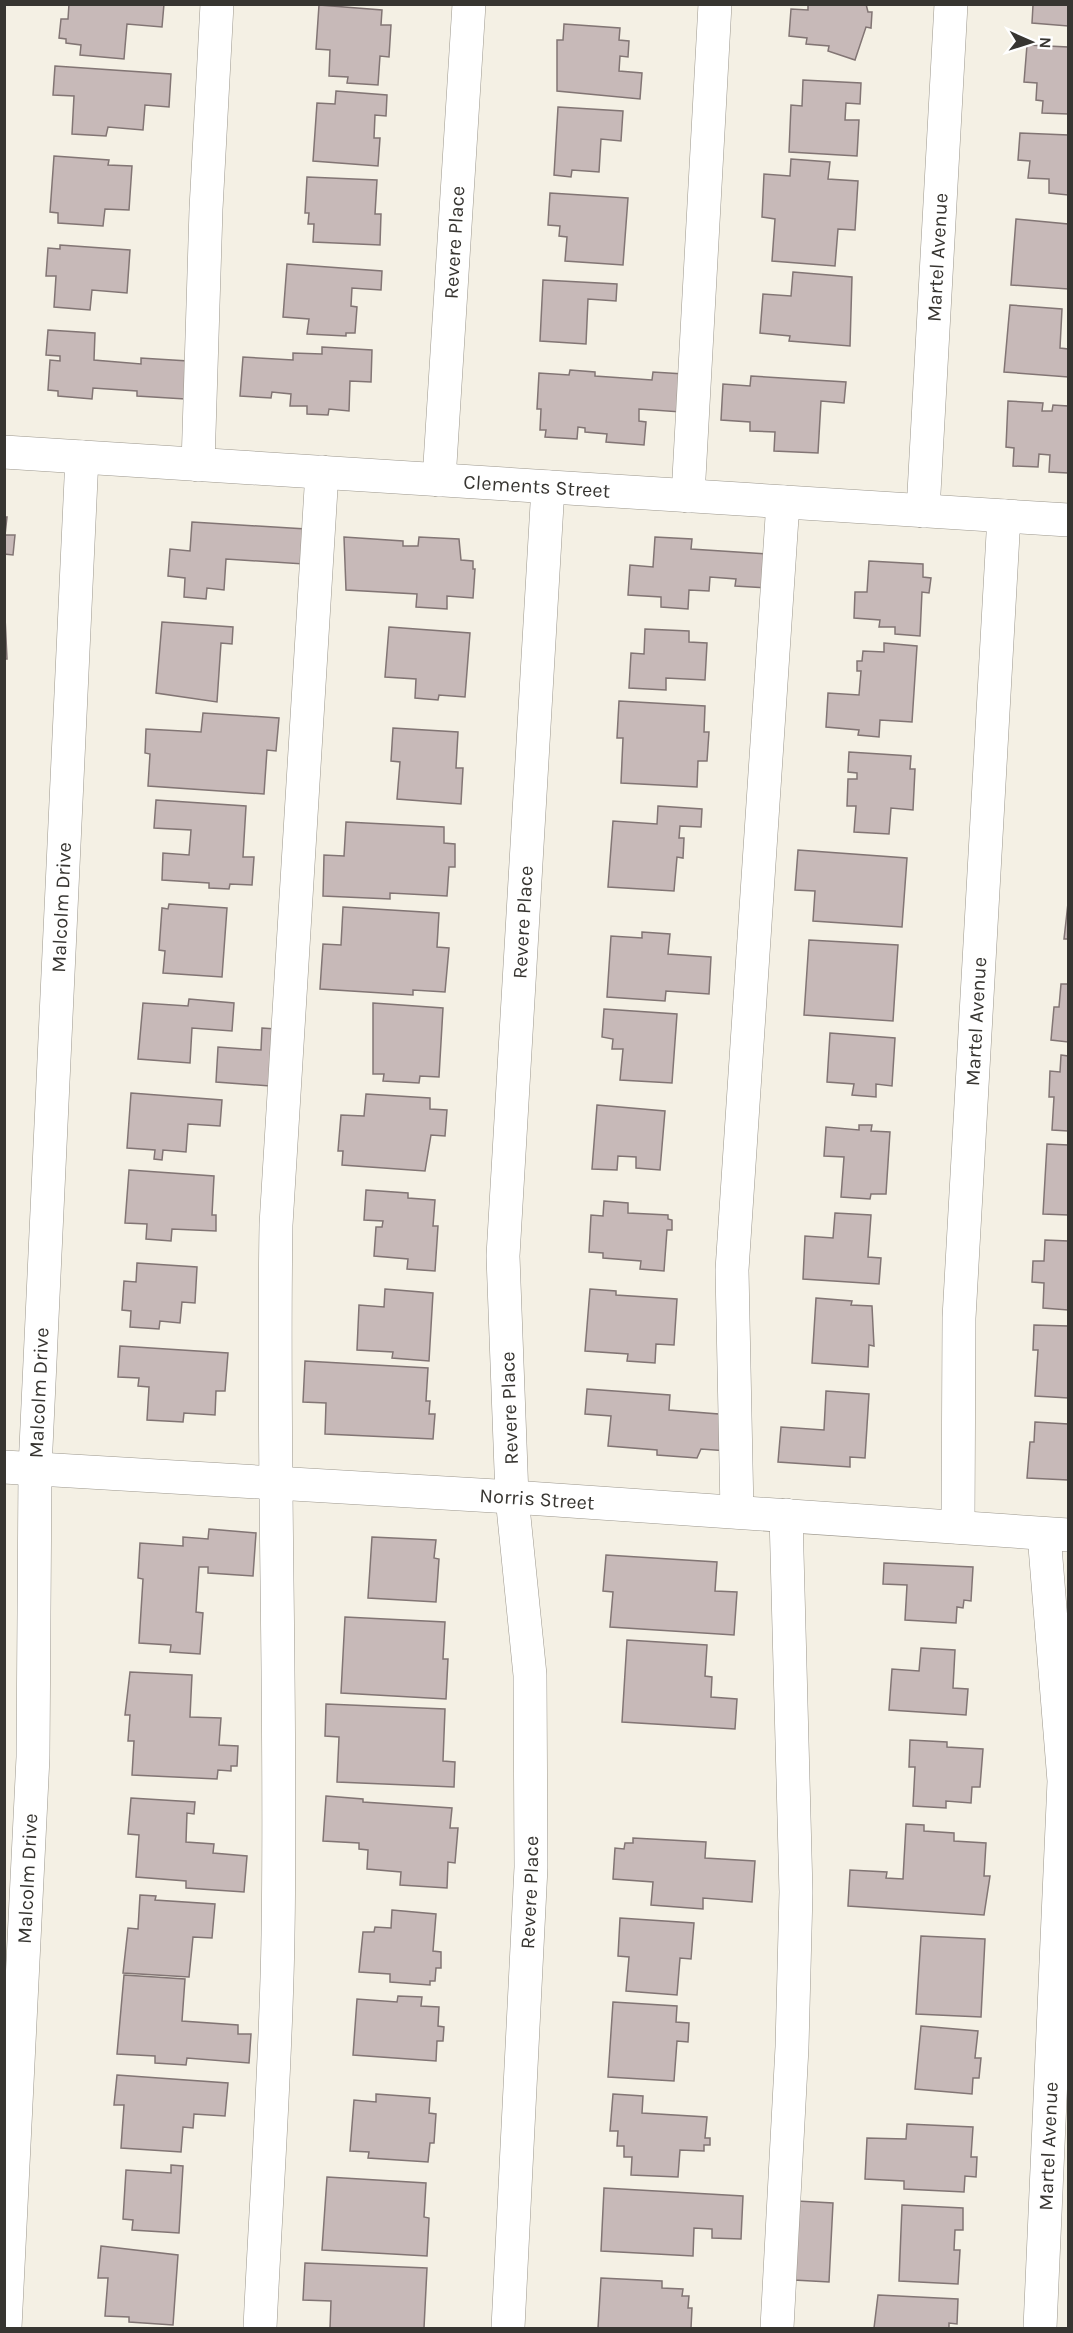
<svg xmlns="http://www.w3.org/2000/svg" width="1073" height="2333" font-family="Karla,sans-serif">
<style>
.building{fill:#c7b9b8;stroke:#827574;stroke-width:1.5}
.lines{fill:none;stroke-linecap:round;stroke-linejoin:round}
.minor-casing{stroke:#9c978d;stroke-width:34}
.minor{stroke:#fff;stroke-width:33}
.labels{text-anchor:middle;stroke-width:5;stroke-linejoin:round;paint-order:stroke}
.street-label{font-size:20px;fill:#373531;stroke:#fff}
</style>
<rect width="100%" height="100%" fill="#f4f0e4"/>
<g class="building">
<path d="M69 4H164L162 27 127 24 124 59 80 55 81 45 66 43V39L59 38 61 19H68Z"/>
<path d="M808 4H866L868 12H872L871 28 866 27 855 60 828 51 829 46 806 44 807 38 789 36 791 9 808 10Z"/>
<path d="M1030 4H1068V26L1032 23 1033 5Z"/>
<path d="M319 5 382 10 381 25H391L389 57 380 56 378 85 347 83 348 77 329 76 330 50 316 49Z"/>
<path d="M564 24 620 28 619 40 629 41 628 57 620 56 619 71 642 73 640 99 557 91V40H563Z"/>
<path d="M1027 45 1068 47V114L1042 113 1043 101 1036 100 1037 83 1024 82Z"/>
<path d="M55 66 171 74 169 107 145 105 143 130 108 127 106 136 72 134 74 96 53 95Z"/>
<path d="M803 80 861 83 860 104 846 103 845 120H859L857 156 789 152 791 105 802 106Z"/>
<path d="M336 91 387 95 386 116 375 115 374 138H380L378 166 313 161 317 103 335 104Z"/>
<path d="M558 107 623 111 621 141 601 139 599 172 572 170 571 177 554 175Z"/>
<path d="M1020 133 1068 135V195L1049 193V179L1028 178 1030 161 1018 160Z"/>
<path d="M54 156 109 160 108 165 132 166 129 210 105 209 103 226 58 223V213L50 212Z"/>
<path d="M791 159 830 162 828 179 858 181 855 230 838 229 835 266 772 261 775 219 762 217 764 174 790 176Z"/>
<path d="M307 177 377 180 375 214H381L380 245 313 242 314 224H308L309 213H305Z"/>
<path d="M550 193 628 198 623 265 565 261 567 237 559 236 560 226 548 225Z"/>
<path d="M1016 219 1068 224V289L1011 285Z"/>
<path d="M60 245 130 250 127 293 92 290 90 310 54 307 56 276H46L48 248 60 249Z"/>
<path d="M287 264 382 271 381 290 352 288 351 306 357 307 355 333H346V336L307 334 309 319 283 317Z"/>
<path d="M793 272 852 277 850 346 789 341 790 336 760 333 763 294 791 296Z"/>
<path d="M543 280 617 284 616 301 588 299 586 344 540 341Z"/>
<path d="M1010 305 1062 309 1060 348 1068 349V377L1004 372Z"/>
<path d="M48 330 95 333 94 360 141 364V358L188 361 185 399 137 396V391L93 388 92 399 58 396V391L48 390 50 360 60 361V356L46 355Z"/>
<path d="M322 347 372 350 371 382 350 381 349 411 329 409 328 415 307 414V406H290L291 394 272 392 271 398 240 396 243 357 293 360V353L322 354Z"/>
<path d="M570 370 595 372V376L652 380 653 372 684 374 681 412 639 409V421L646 422 644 445 606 442 607 434 585 432V428L578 427 577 439 545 437 546 430H540L541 409H537L539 373 569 375Z"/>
<path d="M751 376 846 382 844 403 821 401 818 453 774 451 775 432 750 431V422L721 420 723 384 750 386Z"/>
<path d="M1008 401 1043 403 1042 411H1052L1053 405 1068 406V473L1049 472 1050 455 1039 454 1038 467 1013 466 1014 448 1006 447Z"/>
<path d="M4 517H7L5 535H15L13 555 4 554Z"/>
<path d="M192 522 306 529 304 564 226 559 224 590 207 588 206 599 184 597 185 578 168 576 170 549 190 551Z"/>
<path d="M344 537 403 541V546H418L419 537 459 539 461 560 473 561V569H475L473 598 447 596V609L416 607 417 594 346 590Z"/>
<path d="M655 537 692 539 691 549 769 554 767 588 735 586 736 579 710 577 709 591 689 590 688 609 661 607V597L628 595 630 565 653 567Z"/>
<path d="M869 561 923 564V577L931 578 929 593 922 592 920 636 895 634V627H879L880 620 854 618 855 592H867Z"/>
<path d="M4 617H5L7 659H4Z"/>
<path d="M162 622 233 627 232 644 221 643 217 702 156 693Z"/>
<path d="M389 627 470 633 465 697 439 695 438 700 415 698 416 679 385 677Z"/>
<path d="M645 629 689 631V642L707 643 705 680 666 678V690L629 688 631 653 644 654Z"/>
<path d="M884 643 917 646 912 722 880 720 879 737 858 735 859 730 826 727 828 693 859 695 861 671H857V661H862L863 651 884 652Z"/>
<path d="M619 701 705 706 704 732H709L707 761H698L697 787 621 783 623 738H617Z"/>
<path d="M203 713 279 718 276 751 267 750 264 794 148 786 150 754 145 753 146 729 201 732Z"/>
<path d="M393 728 458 732 456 768H463L461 804 397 799 400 762 391 761Z"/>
<path d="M849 752 911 756 910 769H915L913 810 891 808 889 834 854 832 856 806H847L848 779H857V773L848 772Z"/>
<path d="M156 800 246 806 243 857H254L252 885 230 884 229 889 209 888V883L162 880 163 853 189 855 191 830 154 828Z"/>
<path d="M658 806 702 809 701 827 680 826 679 838H684L683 858 677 857 674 891 608 887 613 821 657 824Z"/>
<path d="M346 822 444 827V843L455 844V867H449L447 896 390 893V899L323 896 324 855 344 856Z"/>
<path d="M798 850 907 858 902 927 813 921 815 891 795 890Z"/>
<path d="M1068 903V946V939H1064Z"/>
<path d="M169 904 227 908 222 977 163 973 165 951 159 950 162 908 168 909Z"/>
<path d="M343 907 439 913 437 947 449 948 445 992 413 990V995L320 989 323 944 341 945Z"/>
<path d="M642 932 670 934 668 954 711 957 709 994 666 991 665 1001 607 997 611 936 642 938Z"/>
<path d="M809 940 898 945 893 1021 804 1015Z"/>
<path d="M1068 976V1042L1051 1040 1054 1007H1059L1061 984H1068Z"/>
<path d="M189 999 234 1003 232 1031 192 1028 190 1063 138 1059 143 1003 188 1006Z"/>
<path d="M373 1003 443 1008 439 1077 420 1076 419 1083 383 1081 384 1074H373Z"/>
<path d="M604 1009 677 1014 672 1083 620 1080 623 1049H612L613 1039 602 1037Z"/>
<path d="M262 1028 276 1029 283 1087 216 1082 218 1047 261 1050Z"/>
<path d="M830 1033 895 1038 892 1086 876 1084V1097L852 1095 854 1084 827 1082Z"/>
<path d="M1061 1055 1068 1056V1131L1052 1130 1054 1097H1049L1050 1071 1060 1072Z"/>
<path d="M131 1093 222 1100 220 1126 188 1124 186 1152 163 1150 162 1160 154 1159 155 1150 127 1148Z"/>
<path d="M366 1094 430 1098V1109L447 1110 445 1136 431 1135 425 1171 342 1165 343 1151H338L341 1115 364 1116Z"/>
<path d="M597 1105 665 1111 660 1170 636 1168V1157L618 1156 617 1170 592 1169Z"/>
<path d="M859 1125H872L871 1131 890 1132 886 1194H871L870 1199 841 1197 844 1157 824 1156 826 1127 859 1130Z"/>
<path d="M1047 1144 1068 1145V1215L1043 1214Z"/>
<path d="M129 1170 214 1176 212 1215H216V1231L172 1229 171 1241 146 1239 147 1224 125 1223Z"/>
<path d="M366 1190 408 1193V1198L435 1200 433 1226H438L435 1271 407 1269 408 1259 374 1256 376 1227H382L383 1221 364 1220Z"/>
<path d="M604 1201 628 1203V1213L668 1215V1219L672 1220V1230H667L664 1271 640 1269 641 1261 603 1258V1253L589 1252 591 1215 603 1216Z"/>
<path d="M835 1213 871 1215 868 1257 881 1258 879 1284 803 1279 805 1236 833 1238Z"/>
<path d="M1045 1240 1068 1241V1310L1043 1308 1044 1283 1032 1282 1033 1261H1044Z"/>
<path d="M137 1263 197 1267 195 1303 182 1302 180 1323 160 1321 159 1329 130 1327 131 1311 122 1310 124 1281 136 1282Z"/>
<path d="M385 1289 433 1293 429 1361 392 1358 393 1352 357 1350 359 1305 384 1307Z"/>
<path d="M590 1289 616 1291V1295L677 1299 674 1345 656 1344 655 1363 627 1361 628 1354 585 1351Z"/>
<path d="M816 1298 852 1301 851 1305 872 1306 874 1346 869 1345 868 1367 812 1363Z"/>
<path d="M1034 1325 1068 1326V1398L1035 1396 1038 1350H1033Z"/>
<path d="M120 1346 228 1353 225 1391H216L215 1415 184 1413 183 1422 147 1420 149 1387 138 1386 139 1378 118 1377Z"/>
<path d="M305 1361 428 1368 426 1401H430L429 1414H435L433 1439 325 1434 326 1403 303 1402Z"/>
<path d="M587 1389 670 1395 669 1410 731 1415 728 1451 701 1449 697 1458 657 1455V1450L608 1446 611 1416 585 1414Z"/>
<path d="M826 1391 869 1394 865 1458 850 1457V1467L778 1462 781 1427 824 1430Z"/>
<path d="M1035 1422 1068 1424V1480L1027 1478 1030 1442H1034Z"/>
<path d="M209 1529 256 1533 253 1576 208 1573V1567H199L196 1612 203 1613 200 1654 170 1652 171 1645 139 1643 143 1579 138 1578 140 1543 183 1546V1537L208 1539Z"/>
<path d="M372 1537 436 1540 434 1558 439 1559 436 1602 368 1598Z"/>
<path d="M606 1555 717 1562 715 1591 737 1592 734 1635 610 1627 613 1592 603 1591Z"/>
<path d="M884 1563 973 1567 971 1601 964 1600 963 1608 957 1607 956 1623 905 1620 907 1585 883 1584Z"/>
<path d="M345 1617 445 1622 443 1659H448L446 1699 341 1693Z"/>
<path d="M627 1640 707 1645 705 1676 712 1677 711 1697 737 1699 735 1729 622 1722Z"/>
<path d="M921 1648 955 1650 953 1688 968 1689 966 1715 889 1710 892 1669 919 1671Z"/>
<path d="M130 1672 192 1675 190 1717 221 1718 219 1745 238 1746 237 1766H231V1771L218 1770 217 1779 132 1775 134 1741H128L130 1715H125Z"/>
<path d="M326 1704 445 1709 443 1761 455 1762 454 1787 337 1782 339 1737 325 1736Z"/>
<path d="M910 1740 947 1742V1747L983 1749 980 1787H972L971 1803 946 1801V1808L913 1806 915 1767H909Z"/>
<path d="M326 1796 363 1799V1802L452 1808 450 1828H458L455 1863 448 1862 447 1888 400 1885 401 1872 367 1869 368 1850 359 1849V1843L323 1841Z"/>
<path d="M131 1798 195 1802 194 1814 187 1813 186 1842 214 1844 213 1853 247 1856 244 1892 186 1888V1881L136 1877 139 1835 128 1834Z"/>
<path d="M906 1824 924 1825V1831L954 1833V1841L986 1843 984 1876H990L984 1915 848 1906 850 1870 887 1872 886 1878 903 1879Z"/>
<path d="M633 1838 706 1842 705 1858 755 1861 752 1902 703 1898V1909L651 1905 653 1882 613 1879 615 1848 624 1849 625 1843H633Z"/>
<path d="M140 1895 156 1896 155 1900 215 1904 212 1938 193 1937 189 1977 123 1973 128 1928 138 1929Z"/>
<path d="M392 1910 436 1914 433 1951 441 1952V1968H436L435 1981H430V1985L390 1982V1974L359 1972 363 1932H374L375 1927 391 1928Z"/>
<path d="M620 1918 694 1923 691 1959 680 1958 677 1995 626 1991 629 1957 618 1956Z"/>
<path d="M921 1936 985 1939 981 2017 916 2014Z"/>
<path d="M124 1975 185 1979 182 2021 238 2025V2034H251L249 2063 187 2058 186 2065 155 2063V2056L117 2054Z"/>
<path d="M398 1996 422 1997 421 2006 439 2007 438 2026 444 2027 443 2041H437L436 2061 353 2055 357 1999 397 2002Z"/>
<path d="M613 2002 677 2006 676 2022 689 2023 688 2042 677 2041 674 2081 608 2077Z"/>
<path d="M921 2026 978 2031 975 2058H981L979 2078H973L972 2094 915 2089Z"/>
<path d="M117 2075 228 2083 225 2116 194 2114 193 2128 183 2127 181 2152 121 2148 124 2105H114Z"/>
<path d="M376 2094 430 2098 429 2113 436 2114 434 2143H430L428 2162 368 2158 369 2152 350 2151 354 2100 376 2102Z"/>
<path d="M613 2094 643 2096 642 2113 707 2117 705 2138H710V2145H704V2151L680 2150 678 2177 631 2175 632 2157H624V2146H617L618 2131H610Z"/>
<path d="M907 2124 973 2127 971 2157H977L976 2177 965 2176 964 2192 904 2189V2181L865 2179 867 2138 906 2139Z"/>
<path d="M171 2165 183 2166 179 2233 132 2230 133 2220 123 2219 126 2170 171 2173Z"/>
<path d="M327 2177 426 2183 424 2217 429 2218 427 2256 322 2250Z"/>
<path d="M604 2188 743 2196 741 2239 712 2238V2229L694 2228 693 2256 601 2251Z"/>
<path d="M797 2201 833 2203 829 2282 794 2280Z"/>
<path d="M902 2205 963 2208V2230H955L954 2250H960L958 2284 899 2281Z"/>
<path d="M101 2246 178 2255 173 2325 129 2322V2317L105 2316 108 2278H98Z"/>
<path d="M305 2263 427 2268 424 2328H330L331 2301 303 2300Z"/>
<path d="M601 2278 662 2281V2288L683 2289 682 2296H689L688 2308H692L691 2328H598Z"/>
<path d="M878 2295 958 2299 957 2324 949 2323V2328H874Z"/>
</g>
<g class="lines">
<defs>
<g id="minor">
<path id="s1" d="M4 452 1068 520"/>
<path d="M198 465 206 209 217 4"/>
<path id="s2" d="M439 480 469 4"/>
<path d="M688 496 715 4"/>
<path id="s3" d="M923 511 951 4"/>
<path id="s4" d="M4 1467 512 1497 1068 1535"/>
<path d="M737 1512 732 1270 783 502"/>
<path id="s5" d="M958 1527 959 1318 1004 516"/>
<path id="s6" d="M5 2328 33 1757 35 1469 82 457"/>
<path d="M260 2328C266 2198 276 2066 278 1935 282 1699 272 1462 276 1225L322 472"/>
<path id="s7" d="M508 2328 531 1867 530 1675 512 1497 503 1256 548 487"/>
<path d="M777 2328 792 2047 796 1892 786 1515"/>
<path id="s8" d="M1040 2328 1064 1781 1044 1534"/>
</g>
</defs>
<use href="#minor" class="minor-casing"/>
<use href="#minor" class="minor"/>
</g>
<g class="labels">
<g class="street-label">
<text dy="7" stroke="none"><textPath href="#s2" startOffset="238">Revere Place</textPath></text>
<text dy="7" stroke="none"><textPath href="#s3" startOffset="254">Martel Avenue</textPath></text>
<text dy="7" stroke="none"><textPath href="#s1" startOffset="534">Clements Street</textPath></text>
<text dy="7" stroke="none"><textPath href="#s6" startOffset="1422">Malcolm Drive</textPath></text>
<text dy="7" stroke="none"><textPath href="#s7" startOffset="1408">Revere Place</textPath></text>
<text dy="7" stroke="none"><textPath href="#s5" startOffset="506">Martel Avenue</textPath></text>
<text dy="7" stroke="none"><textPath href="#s6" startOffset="936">Malcolm Drive</textPath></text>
<text transform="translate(509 1408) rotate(-92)" y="7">Revere Place</text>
<text dy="7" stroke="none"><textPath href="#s4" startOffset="534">Norris Street</textPath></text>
<text dy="7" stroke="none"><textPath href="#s6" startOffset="450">Malcolm Drive</textPath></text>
<text dy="7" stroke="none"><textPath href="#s7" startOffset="436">Revere Place</textPath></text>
<text dy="7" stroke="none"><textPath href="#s8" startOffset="182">Martel Avenue</textPath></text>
</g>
</g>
<rect width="1073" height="2333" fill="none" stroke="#373531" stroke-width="12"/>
<g transform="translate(1031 42) rotate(93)" stroke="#ffffff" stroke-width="4.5" paint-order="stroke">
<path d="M0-4.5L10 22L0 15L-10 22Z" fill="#373531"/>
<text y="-9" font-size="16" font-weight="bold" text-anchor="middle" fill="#373531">N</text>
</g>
</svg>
